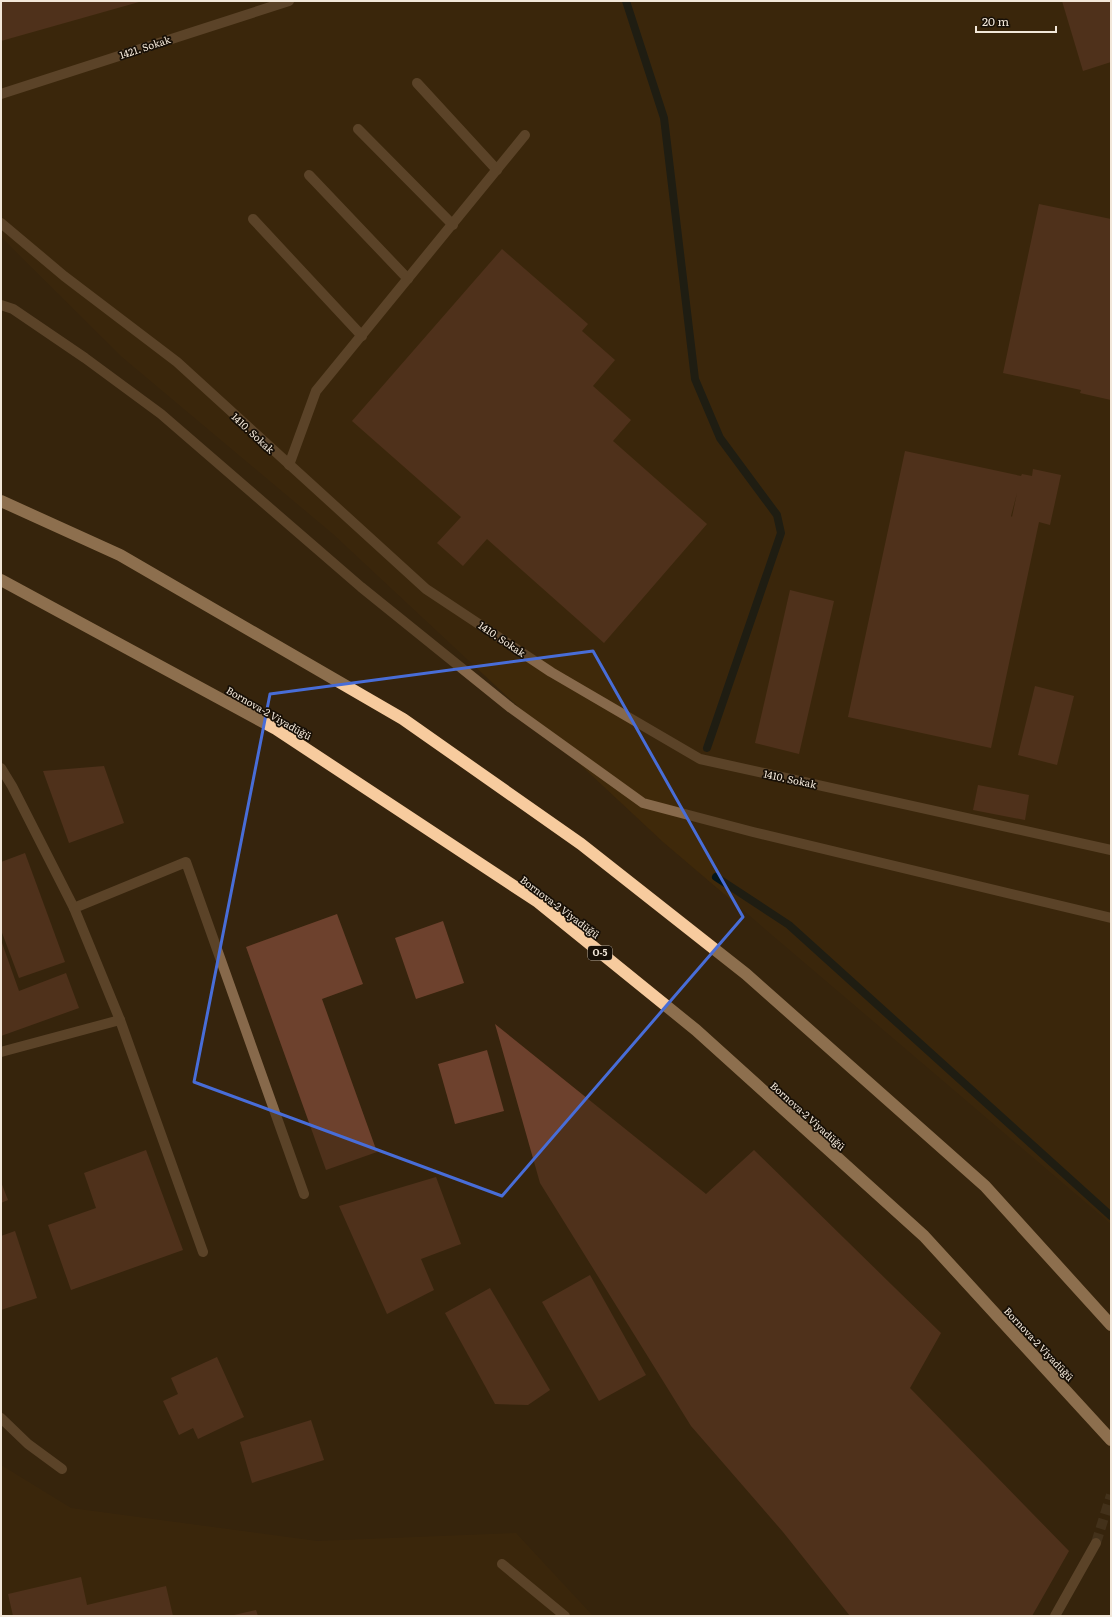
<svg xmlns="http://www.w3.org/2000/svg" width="1112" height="1617" font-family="Literata,serif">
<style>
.built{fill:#3f290a}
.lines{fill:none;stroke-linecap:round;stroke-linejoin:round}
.stream{stroke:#03151a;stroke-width:8}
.building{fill:#6d412d;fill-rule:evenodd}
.minor-tunnel{stroke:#52412c;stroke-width:10;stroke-dasharray:10 5;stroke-linecap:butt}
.minor{stroke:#87694b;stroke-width:10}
.highway{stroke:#f7cb9e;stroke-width:12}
.marked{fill:none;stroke:#486dd8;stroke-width:3;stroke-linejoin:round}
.labels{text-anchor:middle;stroke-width:3.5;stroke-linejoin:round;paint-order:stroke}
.shield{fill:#170f06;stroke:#b0a69a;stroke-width:1}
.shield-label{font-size:9px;font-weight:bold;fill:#f2e7d9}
.street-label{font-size:10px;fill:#f2e7d9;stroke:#170f06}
</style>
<rect width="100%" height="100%" fill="#36240d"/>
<g class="built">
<path d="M1 1H1111V1224L663 842 333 534 122 357 1 237Z"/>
<path d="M1 1465 71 1508 317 1541 516 1533 593 1616H1Z"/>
</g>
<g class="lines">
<g class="stream">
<path d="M626 1 664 118 695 379 720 438 777 515 781 533 707 748"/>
<path d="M716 877 789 925 1111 1216"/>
</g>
</g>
<g class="building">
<path d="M1 1H139V2L1 41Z"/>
<path d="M1062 1H1111V62L1083 71Z"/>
<path d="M1039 204 1111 219V400L1080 393 1081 390 1003 373Z"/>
<path d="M502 249 588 324 582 331 615 360 593 386 631 420 613 441 707 524 604 643 487 539 463 566 437 543 461 517 352 421Z"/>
<path d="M905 451 1021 476 1022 474 1032 476 1033 469 1061 475 1050 525 1039 522 991 748 848 717ZM1017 493 1012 517 1011 516Z"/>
<path d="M790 590 834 601 799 754 755 743Z"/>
<path d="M1035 686 1074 696 1057 765 1018 755Z"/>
<path d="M104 766 124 823 69 843 43 771Z"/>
<path d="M978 785 1029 795 1025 820 973 810Z"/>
<path d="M25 853 65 962 19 978 1 930V862Z"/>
<path d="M337 914 363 984 322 999 377 1152 326 1170 246 947Z"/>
<path d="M443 921 464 983 416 999 395 938Z"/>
<path d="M1 940 19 991 66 973 79 1008 1 1036Z"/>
<path d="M495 1024 706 1194 754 1150 941 1333 910 1388 1069 1551 1032 1616H850L783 1532 691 1426 540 1183Z"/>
<path d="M487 1050 504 1111 455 1124 438 1064Z"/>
<path d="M146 1150 183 1250 71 1290 48 1225 96 1208 84 1173Z"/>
<path d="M436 1177 461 1244 421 1259 434 1290 387 1314 339 1206Z"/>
<path d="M1 1182 8 1200 1 1203Z"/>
<path d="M15 1231 37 1298 1 1310V1236Z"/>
<path d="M590 1275 646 1375 599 1401 542 1302Z"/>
<path d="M490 1288 550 1390 528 1405 495 1404 445 1313Z"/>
<path d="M217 1357 244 1417 198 1439 193 1428 179 1435 163 1401 178 1394 171 1378Z"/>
<path d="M311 1420 324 1460 252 1483 240 1442Z"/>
<path d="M81 1577 87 1605 166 1586 173 1616H13L8 1594Z"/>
<path d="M256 1610 258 1616H234V1615Z"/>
</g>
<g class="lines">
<path class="minor-tunnel" d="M1096 1543 1111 1495"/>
<g class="minor">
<path d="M417 83 497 170"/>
<path d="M1 94 289 1"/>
<path d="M358 129 453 225"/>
<path d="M309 175 408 279"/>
<path d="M253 219 362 336"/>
<path d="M1 223 64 276 177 362 426 589 551 672 700 759 1111 850"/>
<path d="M1 305 13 309 85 358 161 414 361 587 511 708 643 803 753 832 1111 918"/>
<path d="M289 465 316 391 525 135"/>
<path d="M1 768 12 786 74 908"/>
<path d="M120 1020 203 1252"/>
<path d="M1 1052 120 1020 74 908 186 862 304 1194"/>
<path d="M1 1418 28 1444 62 1469"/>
<path d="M502 1564 565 1616"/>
<path d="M1055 1616 1096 1543"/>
</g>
<g class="highway">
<path d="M1 501 120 555 403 719 581 844 746 974 985 1186 1111 1325"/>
<path d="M1 580 276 729 538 902 696 1030 924 1236 1111 1440"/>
</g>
</g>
<path d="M0 0H1112V1617H0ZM593 651 743 917 502 1196 194 1082 270 694Z" fill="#36240d" fill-opacity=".55" fill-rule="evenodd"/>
<path class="marked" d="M593 651 743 917 502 1196 194 1082 270 694Z"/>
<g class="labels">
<rect class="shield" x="588" y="946" width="24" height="14" rx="3"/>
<g class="shield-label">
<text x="600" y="956">O-5</text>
</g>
<g class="street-label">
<text transform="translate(145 47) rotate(-18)" y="4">1421. Sokak</text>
<text transform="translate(253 433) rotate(43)" y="4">1410. Sokak</text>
<text transform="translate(502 639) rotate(34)" y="4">1410. Sokak</text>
<text transform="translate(269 713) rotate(30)" y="4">Bornova-2 Viyadüğü</text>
<text transform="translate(790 779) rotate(12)" y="4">1410. Sokak</text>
<text transform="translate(560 907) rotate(37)" y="4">Bornova-2 Viyadüğü</text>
<text transform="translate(808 1116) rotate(42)" y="4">Bornova-2 Viyadüğü</text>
<text transform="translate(1039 1344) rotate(47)" y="4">Bornova-2 Viyadüğü</text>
</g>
</g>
<rect width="1112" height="1617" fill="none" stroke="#f2e7d9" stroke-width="4"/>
<path d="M976 26v6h80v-6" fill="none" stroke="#f2e7d9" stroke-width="2"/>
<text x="982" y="26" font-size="12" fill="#f2e7d9" stroke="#170f06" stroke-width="3" paint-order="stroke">20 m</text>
</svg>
